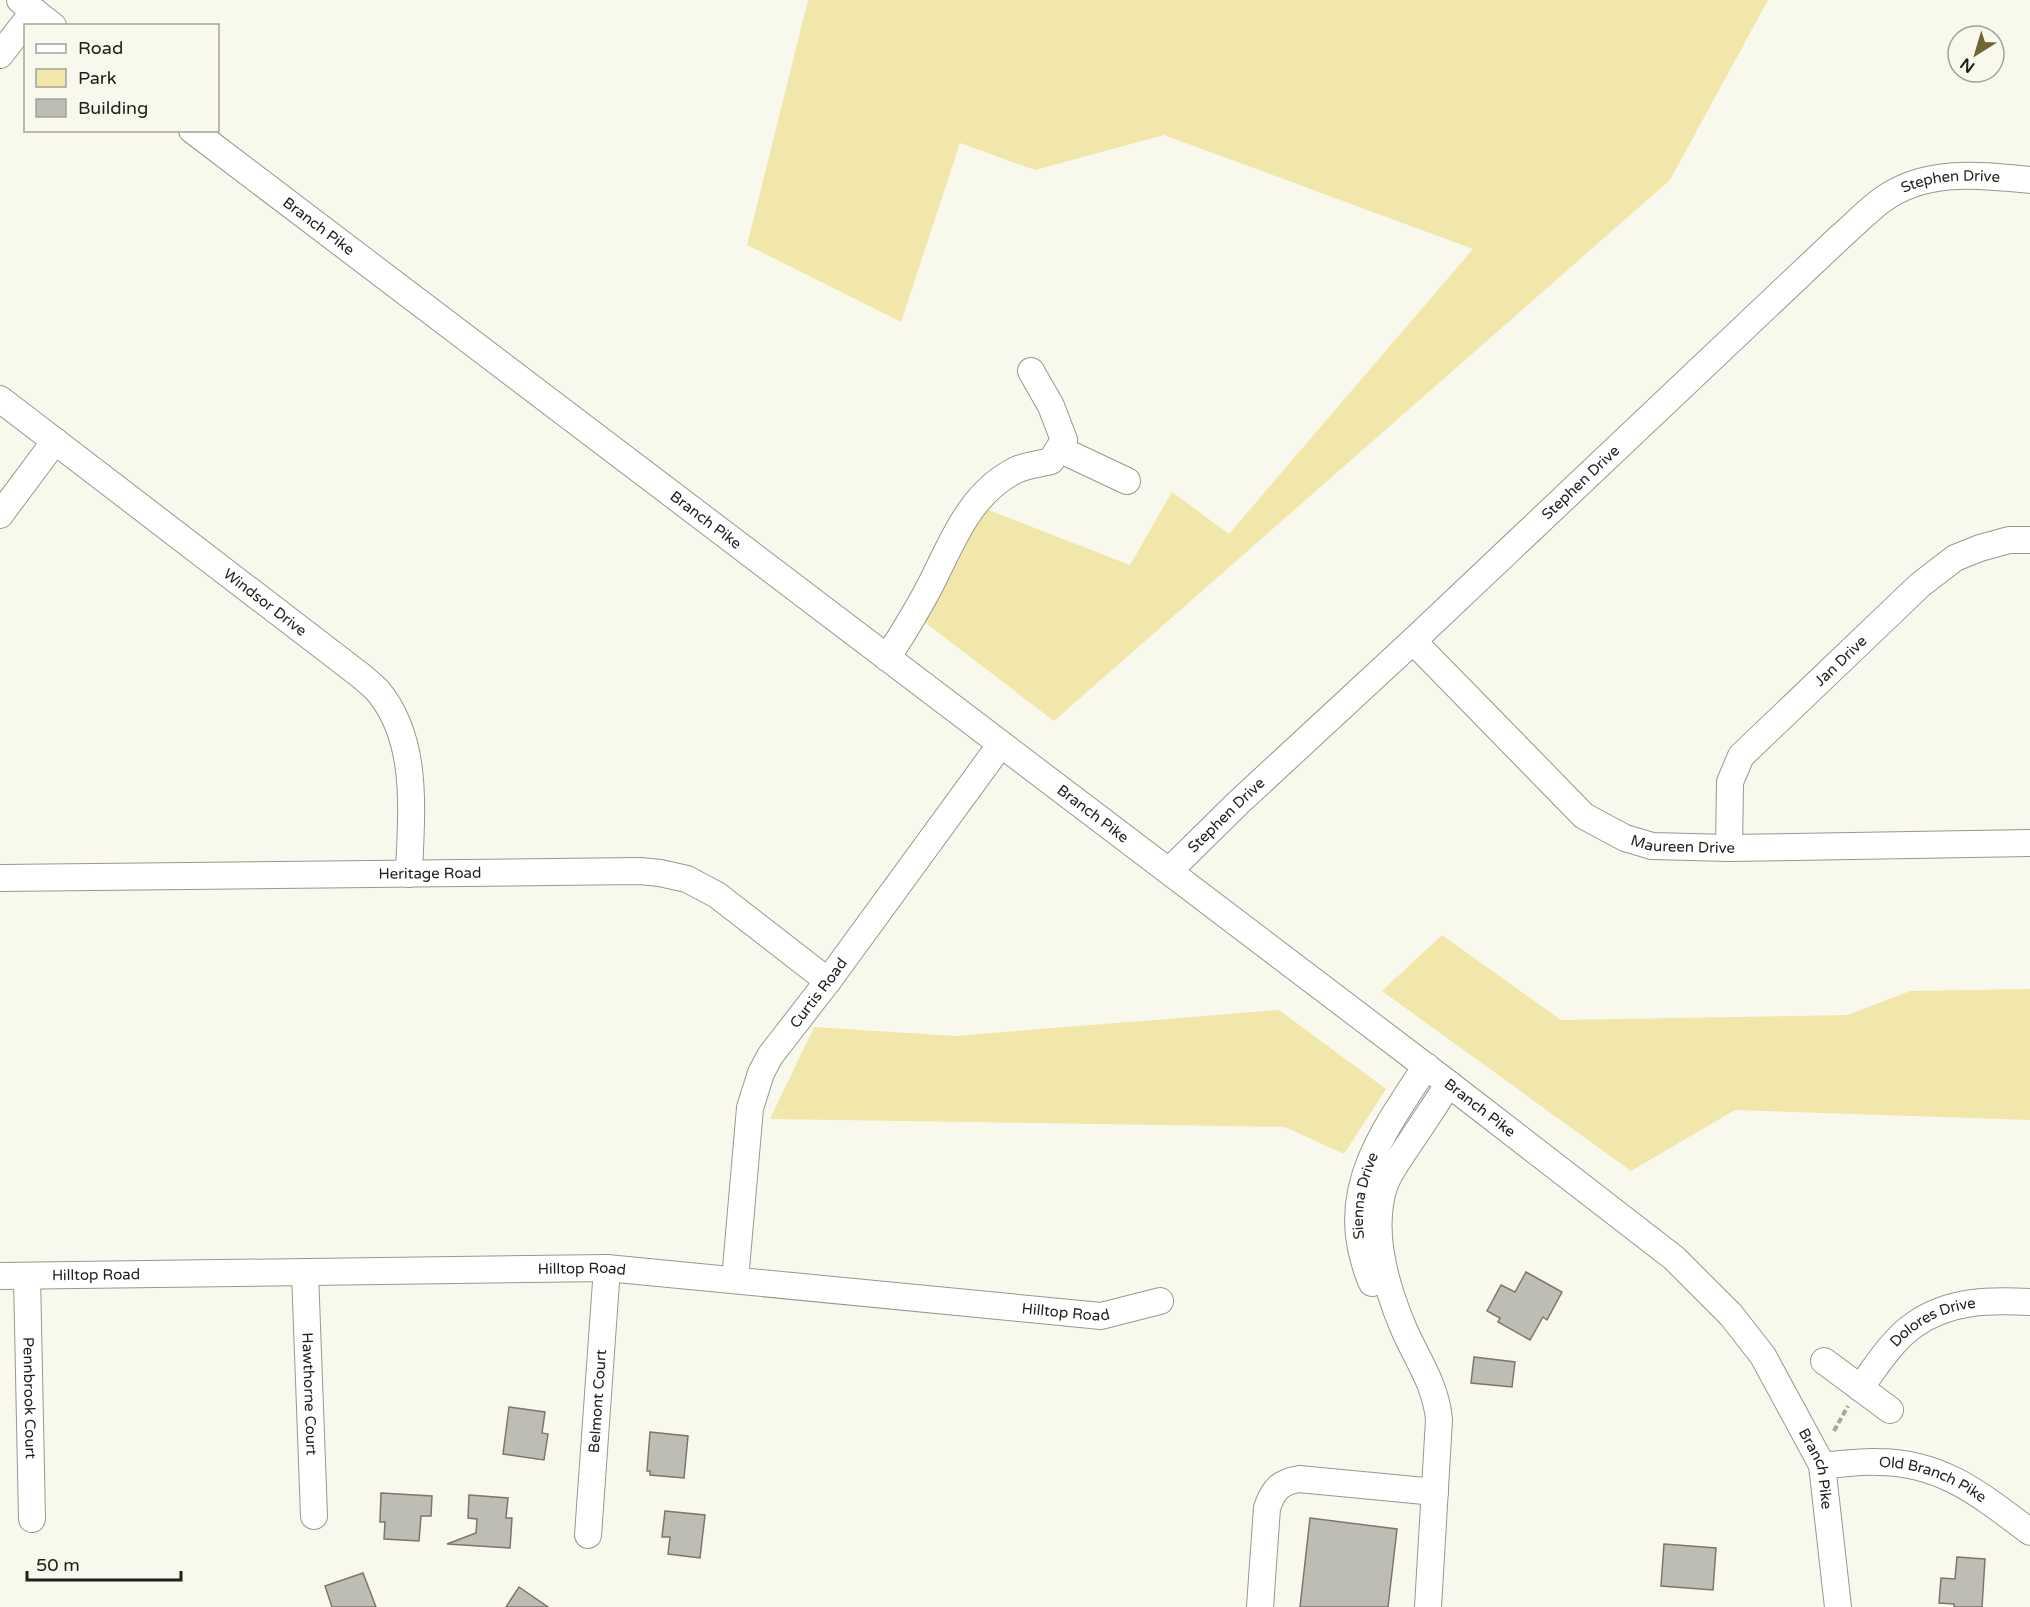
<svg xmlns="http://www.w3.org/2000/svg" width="2030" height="1607" font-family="'Varela Round',sans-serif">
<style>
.green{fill:#f1e7aa}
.building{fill:#bebdb3;stroke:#79776e;stroke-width:1.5}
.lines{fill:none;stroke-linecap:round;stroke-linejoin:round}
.minor-casing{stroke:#99978e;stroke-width:28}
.path{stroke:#a8a79f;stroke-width:4;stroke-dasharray:6 3;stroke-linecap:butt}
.minor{stroke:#fff;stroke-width:26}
.labels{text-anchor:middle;stroke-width:5;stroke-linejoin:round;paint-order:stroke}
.street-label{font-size:15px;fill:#21201c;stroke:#f9f8ed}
</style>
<rect width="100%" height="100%" fill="#f9f8ed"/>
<g class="green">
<path d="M808 0H1768L1670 180 1054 721 914 614 963 500 1130 565 1172 492 1229 534 1473 249 1164 135 1035 170 960 143 901 322 747 245Z"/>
<path d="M1442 935 1561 1020 1848 1015 1910 991 2030 989V1120L1735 1110 1631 1171 1382 991Z"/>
<path d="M1279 1010 1386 1089 1344 1154 1285 1127 770 1119 814 1027 955 1036Z"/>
</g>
<g class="building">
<path d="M1526 1272 1562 1292 1547 1320 1543 1317 1530 1340 1498 1322 1500 1318 1487 1311 1501 1285 1515 1292Z"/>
<path d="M1474 1357 1515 1362 1512 1387 1471 1383Z"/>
<path d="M509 1407 545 1412 542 1433 548 1434 544 1460 503 1454Z"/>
<path d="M650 1432 688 1436 684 1478 650 1475V1471H647Z"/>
<path d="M381 1493 432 1496 431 1516H421L419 1541 384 1539 385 1522H380Z"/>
<path d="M469 1495 508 1498 506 1518H512L510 1548 447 1544 476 1533 477 1519 468 1518Z"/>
<path d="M665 1511 705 1515 700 1558 668 1554 670 1537H662Z"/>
<path d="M1310 1518 1397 1529 1388 1607H1300Z"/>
<path d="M1664 1544 1716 1548 1713 1590 1661 1586Z"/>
<path d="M1957 1557 1985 1559 1982 1607H1954V1604L1939 1603 1941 1578 1955 1579Z"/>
<path d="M363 1573 376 1607H332L325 1586Z"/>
<path d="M519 1587 548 1607H506Z"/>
</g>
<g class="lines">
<defs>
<g id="minor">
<path d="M20 0 53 26"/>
<path d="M0 55 34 11"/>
<path id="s1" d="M192 130 1449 1084 1674 1258 1731 1315 1763 1356 1822 1465 1838 1607"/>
<path id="s2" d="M0 399 360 675C366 680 372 685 377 690 420 740 411 814 409 874"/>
<path d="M1059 449 1127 481"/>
<path d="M0 515 55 441"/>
<path id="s3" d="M1413 641 1584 816 1625 838 1652 846 1729 848 2030 843"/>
<path d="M887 658C904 632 920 606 934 578 954 537 972 492 1016 470 1026 465 1040 464 1051 461L1064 440 1051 406 1031 371"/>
<path id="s4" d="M1729 848 1730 782 1741 756 1920 585 1955 558 1980 548 2009 540H2030"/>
<path id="s5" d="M1169 871 1238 803 1413 641 1840 237C1854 225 1867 211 1882 200 1926 168 1980 175 2030 180"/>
<path id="s6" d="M0 878 640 871 660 873 687 879 717 895 828 981"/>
<path id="s7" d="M305 1272 314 1516"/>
<path id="s8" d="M0 1276 607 1268 1101 1316 1160 1301"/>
<path id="s9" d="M27 1276 32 1519"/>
<path id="s10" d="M735 1280 750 1108 761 1073 770 1056 828 981 1001 744"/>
<path id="s11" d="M1372 1283C1366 1271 1364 1260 1361 1248 1346 1178 1390 1122 1426 1066"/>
<path d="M1824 1361 1890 1410"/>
<path id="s12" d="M1860 1388C1876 1367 1892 1340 1914 1325 1949 1300 1989 1300 2030 1302"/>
<path id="s13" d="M1822 1465C1840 1465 1859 1461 1877 1462 1942 1462 1981 1495 2030 1532"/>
<path id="s14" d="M588 1535 607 1268"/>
<path d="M1260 1607 1267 1508C1273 1490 1280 1482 1299 1479L1435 1492"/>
<path d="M1428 1607 1439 1420C1436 1384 1416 1358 1403 1327 1385 1284 1369 1230 1385 1184 1391 1169 1402 1155 1411 1141 1424 1122 1436 1103 1449 1084"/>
</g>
</defs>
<use href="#minor" class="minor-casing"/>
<path class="path" d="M1834 1431 1848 1406"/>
<use href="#minor" class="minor"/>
</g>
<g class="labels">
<g class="street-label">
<text dy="5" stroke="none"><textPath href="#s5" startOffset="1052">Stephen Drive</textPath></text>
<text dy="5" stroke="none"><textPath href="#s1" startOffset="159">Branch Pike</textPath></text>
<text dy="5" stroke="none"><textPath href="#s5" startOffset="566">Stephen Drive</textPath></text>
<text dy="5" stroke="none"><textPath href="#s1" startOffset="645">Branch Pike</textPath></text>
<text dy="5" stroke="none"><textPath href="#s2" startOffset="334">Windsor Drive</textPath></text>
<text dy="5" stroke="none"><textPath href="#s4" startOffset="232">Jan Drive</textPath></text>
<text dy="5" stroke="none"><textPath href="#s1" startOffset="1131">Branch Pike</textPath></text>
<text dy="5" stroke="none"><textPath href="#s5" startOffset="80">Stephen Drive</textPath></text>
<text dy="5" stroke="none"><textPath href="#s3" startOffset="350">Maureen Drive</textPath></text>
<text dy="5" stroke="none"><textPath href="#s6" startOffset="430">Heritage Road</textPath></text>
<text dy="5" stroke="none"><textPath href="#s10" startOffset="308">Curtis Road</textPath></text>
<text dy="5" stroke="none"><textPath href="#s1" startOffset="1617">Branch Pike</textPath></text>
<text dy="5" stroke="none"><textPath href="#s11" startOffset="90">Sienna Drive</textPath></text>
<text dy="5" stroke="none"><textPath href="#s8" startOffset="582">Hilltop Road</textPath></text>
<text dy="5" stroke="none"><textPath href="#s8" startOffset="96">Hilltop Road</textPath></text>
<text dy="5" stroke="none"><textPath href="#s8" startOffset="1068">Hilltop Road</textPath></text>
<text dy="5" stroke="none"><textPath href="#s12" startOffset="102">Dolores Drive</textPath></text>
<text dy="5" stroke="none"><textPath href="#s7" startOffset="122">Hawthorne Court</textPath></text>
<text dy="5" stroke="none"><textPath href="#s9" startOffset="122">Pennbrook Court</textPath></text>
<text dy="5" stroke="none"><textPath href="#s14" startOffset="134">Belmont Court</textPath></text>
<text dy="5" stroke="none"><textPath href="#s1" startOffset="2121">Branch Pike</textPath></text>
<text dy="5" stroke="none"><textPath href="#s13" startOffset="114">Old Branch Pike</textPath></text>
</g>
</g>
<rect x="24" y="24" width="195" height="108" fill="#f9f8ed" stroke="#a3a299" stroke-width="1.5"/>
<rect x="36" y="44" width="30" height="9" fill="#ffffff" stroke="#a3a299" stroke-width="1.5"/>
<text x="78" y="54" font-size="18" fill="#21201c">Road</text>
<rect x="36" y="69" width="30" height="18" fill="#f1e7aa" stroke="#a3a299" stroke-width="1.5"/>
<text x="78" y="84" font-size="18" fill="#21201c">Park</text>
<rect x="36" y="99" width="30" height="18" fill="#bebdb3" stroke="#a3a299" stroke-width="1.5"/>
<text x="78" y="114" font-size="18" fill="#21201c">Building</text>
<g transform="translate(1976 54) rotate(217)"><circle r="28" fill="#f9f8ed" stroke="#a3a299" stroke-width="1.5"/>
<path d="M0-4.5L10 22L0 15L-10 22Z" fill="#6f6632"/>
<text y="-9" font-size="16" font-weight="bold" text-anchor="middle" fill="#21201c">N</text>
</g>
<path d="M27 1571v9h154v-9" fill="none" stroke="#21201c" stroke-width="3"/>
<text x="36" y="1571" font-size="18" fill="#21201c" stroke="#f9f8ed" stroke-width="4.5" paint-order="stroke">50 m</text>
</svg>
